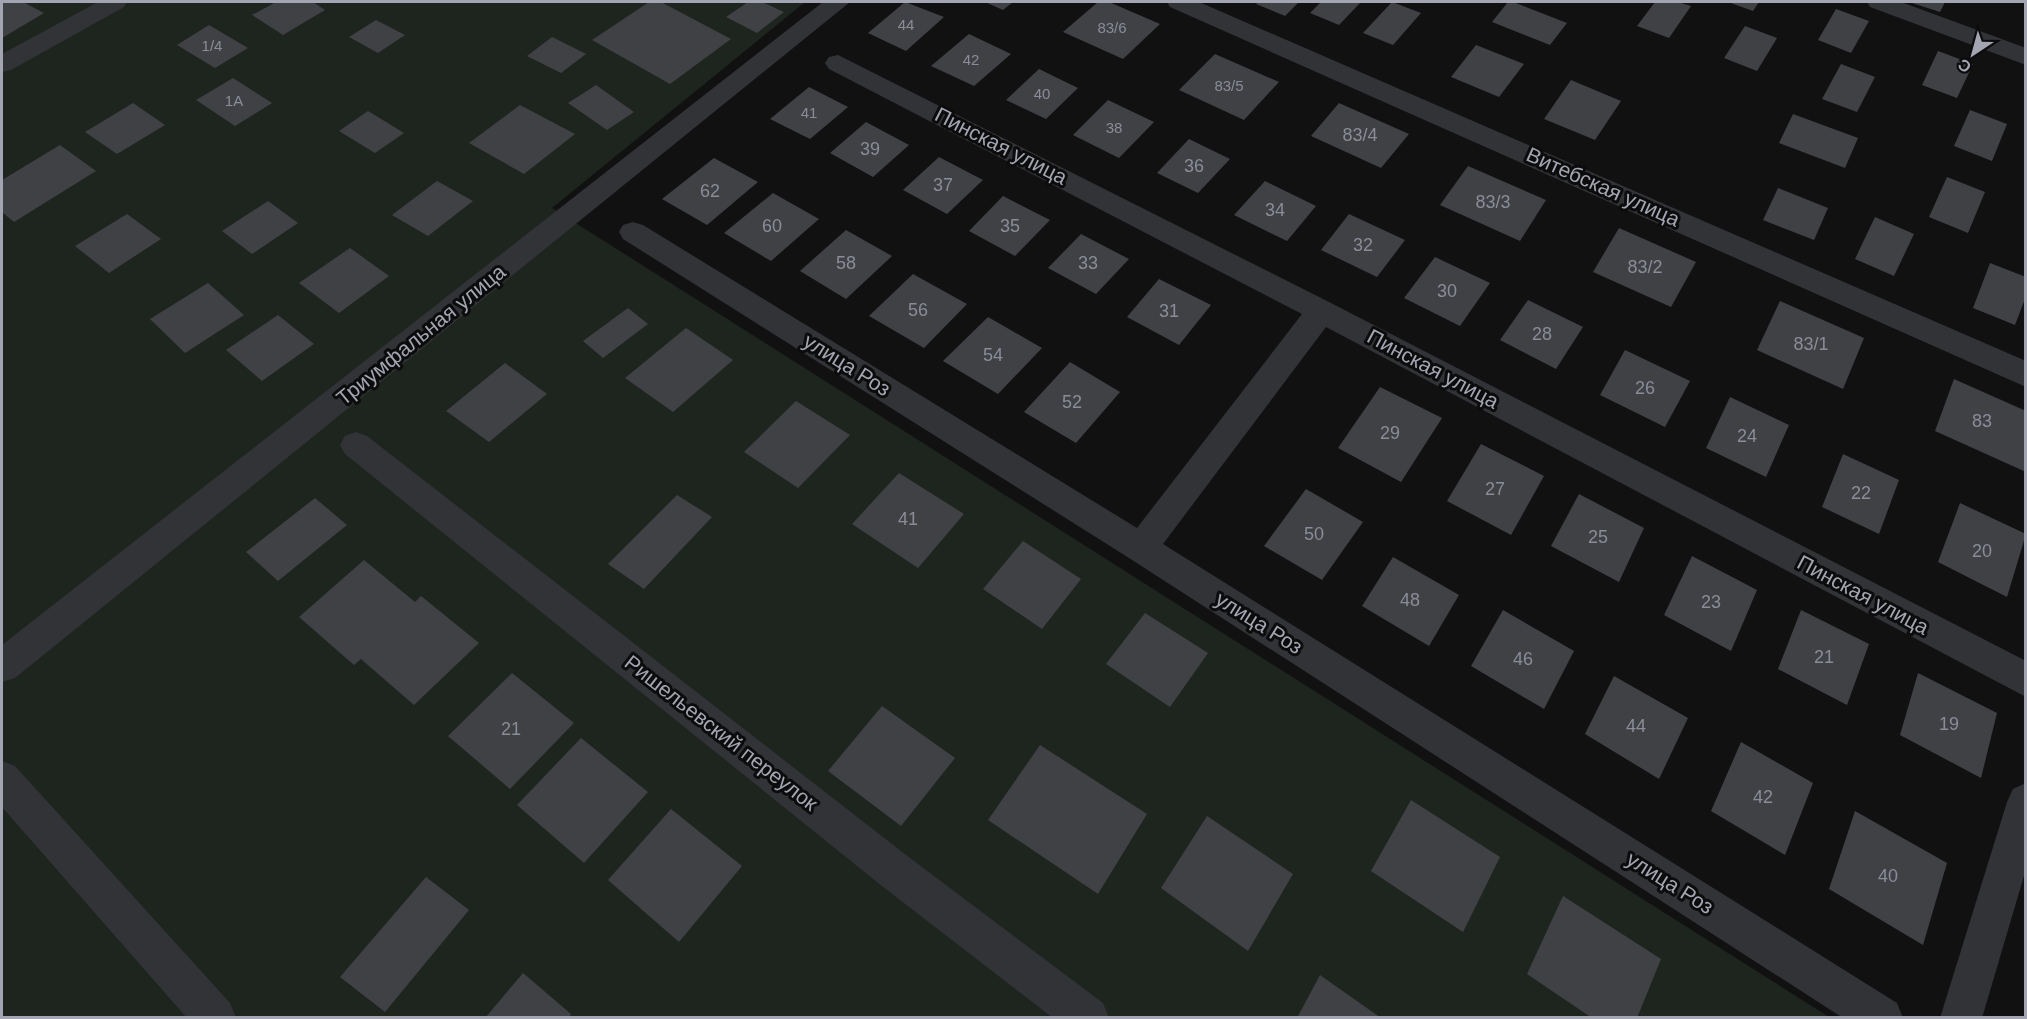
<svg xmlns="http://www.w3.org/2000/svg" width="2027" height="1019" font-family="Helvetica,sans-serif">
<style>
.green{fill:#1e251f}
.building{fill:#404145}
.lines{fill:none;stroke-linecap:round;stroke-linejoin:round}
.minor{fill:#323337;fill-rule:evenodd}
.labels{text-anchor:middle;stroke-width:6;stroke-linejoin:round;paint-order:stroke}
.far-number-label{font-size:15px;fill:#8a8d97}
.number-label{font-size:18px;fill:#8a8d97}
.street-label{font-size:21px;fill:#a3a6b2;stroke:#0c0c0d}
</style>
<rect width="100%" height="100%" fill="#111112"/>
<path class="green" d="M2 2H805L552 208 1829 1017 2 1018Z"/>
<g class="building">
<path d="M4 2H23L44 13 2 38V3Z"/>
<path d="M276 2H313L325 10 283 35 252 15Z"/>
<path d="M649 2H661L731 39 670 84 592 40Z"/>
<path d="M748 2H762L784 12 757 33 726 17Z"/>
<path d="M905 2 944 17 906 51 868 33Z"/>
<path d="M985 2H1013L1003 10Z"/>
<path d="M1098 2H1109L1160 24 1123 59 1063 32Z"/>
<path d="M1259 2H1299L1285 16 1256 4Z"/>
<path d="M1321 2H1361L1339 25 1310 13Z"/>
<path d="M1392 2 1421 13 1393 45 1363 33Z"/>
<path d="M1508 2H1513L1567 23 1550 45 1492 22Z"/>
<path d="M1655 2H1678L1691 6 1669 38 1637 26Z"/>
<path d="M1728 2H1759L1753 11Z"/>
<path d="M1909 2H1945L1940 12Z"/>
<path d="M1836 9 1869 21 1851 53 1818 40Z"/>
<path d="M376 20 405 35 378 53 349 37Z"/>
<path d="M209 25 248 48 215 68 177 45Z"/>
<path d="M1745 26 1777 38 1757 71 1724 58Z"/>
<path d="M969 34 1011 54 974 86 931 66Z"/>
<path d="M552 37 586 54 561 73 527 56Z"/>
<path d="M1476 45 1524 64 1499 97 1451 77Z"/>
<path d="M1938 51 1973 64 1957 98 1922 85Z"/>
<path d="M1215 54 1279 82 1244 120 1179 90Z"/>
<path d="M1841 64 1875 77 1857 112 1822 99Z"/>
<path d="M1039 69 1078 88 1046 119 1006 100Z"/>
<path d="M233 78 272 103 235 126 196 100Z"/>
<path d="M1571 80 1621 101 1595 140 1544 119Z"/>
<path d="M596 85 634 112 607 130 568 103Z"/>
<path d="M809 87 848 107 810 139 770 119Z"/>
<path d="M1108 100 1154 122 1119 158 1073 135Z"/>
<path d="M133 103 165 125 117 154 85 132Z"/>
<path d="M1339 103 1409 134 1381 168 1311 136Z"/>
<path d="M520 105 575 134 524 174 469 143Z"/>
<path d="M1970 110 2007 124 1992 161 1954 146Z"/>
<path d="M368 111 404 133 375 153 339 131Z"/>
<path d="M1793 114 1858 138 1845 168 1779 143Z"/>
<path d="M866 122 909 145 873 177 830 153Z"/>
<path d="M1189 139 1230 159 1198 193 1157 173Z"/>
<path d="M60 145 96 171 14 222 2 212V180Z"/>
<path d="M939 157 983 180 947 214 903 190Z"/>
<path d="M714 158 758 182 707 225 662 199Z"/>
<path d="M1468 166 1546 200 1520 241 1440 205Z"/>
<path d="M1947 177 1985 192 1968 233 1929 217Z"/>
<path d="M437 181 473 201 428 236 392 215Z"/>
<path d="M1265 181 1316 206 1287 241 1234 215Z"/>
<path d="M1778 188 1828 208 1814 240 1763 220Z"/>
<path d="M773 193 819 219 771 261 724 233Z"/>
<path d="M1003 196 1050 220 1015 256 969 231Z"/>
<path d="M268 201 298 223 252 254 222 231Z"/>
<path d="M127 214 161 239 109 273 75 246Z"/>
<path d="M1349 214 1405 240 1377 277 1321 250Z"/>
<path d="M1875 217 1914 234 1894 276 1855 259Z"/>
<path d="M1619 228 1696 262 1671 307 1593 272Z"/>
<path d="M846 230 892 256 846 299 800 271Z"/>
<path d="M1081 234 1129 259 1096 294 1048 268Z"/>
<path d="M350 248 389 276 339 313 299 283Z"/>
<path d="M1435 257 1490 283 1460 326 1404 298Z"/>
<path d="M1990 263 2026 277V296L2015 325 1973 308Z"/>
<path d="M913 274 967 304 924 348 869 316Z"/>
<path d="M1159 279 1211 305 1179 345 1127 317Z"/>
<path d="M208 283 244 315 185 353 150 319Z"/>
<path d="M1528 300 1583 327 1556 369 1500 340Z"/>
<path d="M1780 301 1864 338 1843 389 1757 350Z"/>
<path d="M628 308 648 324 603 358 583 341Z"/>
<path d="M278 315 314 344 262 381 226 350Z"/>
<path d="M988 317 1042 348 998 394 943 361Z"/>
<path d="M686 328 733 360 673 412 625 378Z"/>
<path d="M1625 350 1690 381 1665 427 1600 395Z"/>
<path d="M1070 362 1120 392 1076 443 1024 412Z"/>
<path d="M505 363 547 394 489 442 446 411Z"/>
<path d="M1954 379 2026 411V472L1935 431Z"/>
<path d="M1380 387 1442 418 1401 482 1338 448Z"/>
<path d="M1730 397 1789 425 1766 477 1706 448Z"/>
<path d="M796 401 850 435 798 488 744 452Z"/>
<path d="M1481 444 1544 476 1511 535 1447 501Z"/>
<path d="M1843 454 1899 480 1879 534 1822 507Z"/>
<path d="M899 473 964 514 918 568 852 524Z"/>
<path d="M1306 489 1363 522 1322 580 1264 546Z"/>
<path d="M1579 494 1644 528 1619 582 1551 546Z"/>
<path d="M677 495 712 517 644 589 608 564Z"/>
<path d="M315 498 347 525 278 581 246 552Z"/>
<path d="M1960 503 2026 534 2007 597 1938 562Z"/>
<path d="M1023 541 1081 579 1042 629 983 589Z"/>
<path d="M1692 556 1757 590 1731 651 1664 615Z"/>
<path d="M1393 557 1459 595 1429 646 1362 606Z"/>
<path d="M364 560 415 602 421 596 479 643 414 705 361 659 354 665 299 617Z"/>
<path d="M1503 610 1574 651 1544 709 1471 666Z"/>
<path d="M1801 610 1869 644 1847 705 1778 669Z"/>
<path d="M1145 613 1208 653 1170 707 1106 664Z"/>
<path d="M512 673 574 723 510 789 448 736Z"/>
<path d="M1918 673 1997 713 1981 778 1900 735Z"/>
<path d="M1614 676 1688 718 1659 779 1585 734Z"/>
<path d="M882 706 955 758 901 826 828 771Z"/>
<path d="M581 738 648 792 584 863 517 805Z"/>
<path d="M1741 742 1813 783 1785 855 1711 811Z"/>
<path d="M1040 745 1147 814 1098 894 988 820Z"/>
<path d="M1411 800 1500 857 1463 932 1371 871Z"/>
<path d="M671 809 742 866 679 942 608 880Z"/>
<path d="M1855 811 1947 863 1923 945 1829 889Z"/>
<path d="M1207 816 1293 874 1248 951 1161 888Z"/>
<path d="M426 877 469 910 385 1012 340 977Z"/>
<path d="M1563 896 1661 959 1637 1018H1592L1527 974Z"/>
<path d="M523 973 571 1014 569 1018H485Z"/>
<path d="M1320 975 1381 1018H1297Z"/>
</g>
<g class="lines">
<g class="minor">
<path d="M98 2H127L124 7 11 70 2 72V54Z"/>
<path d="M823 2H850L15 678 2 682V645Z"/>
<path d="M1167 2H1199L2026 361V387L1170 7Z"/>
<path d="M1867 2H1901L2026 48V65L1870 7Z"/>
<path d="M838 55 1331 303 2026 661V697L1326 327 1163 544 1897 1003 1903 1018H1843L1129 558 623 239 619 232 623 225 633 222 643 225 1137 528 1302 314 829 69 825 63 829 57Z"/>
<path d="M356 432 367 436 910 858 1103 1003 1109 1018H1053L882 886 345 454 340 445 345 436Z"/>
<path d="M2 761 15 766 230 1003 236 1018H187L2 807Z"/>
<path d="M2026 783V869L1982 1018H1940L2007 802 2013 789Z"/>
</g>
</g>
<g class="labels">
<g class="far-number-label">
<text x="906" y="30">44</text>
<text x="1112" y="33">83/6</text>
<text x="212" y="51">1/4</text>
<text x="971" y="65">42</text>
<text x="1229" y="91">83/5</text>
<text x="1042" y="99">40</text>
<text x="234" y="106">1А</text>
<text x="809" y="118">41</text>
<text x="1114" y="133">38</text>
</g>
<g class="number-label">
<text x="1360" y="141">83/4</text>
<text x="870" y="155">39</text>
<text x="1194" y="172">36</text>
<text x="943" y="191">37</text>
<text x="710" y="197">62</text>
<text x="1493" y="208">83/3</text>
<text x="1275" y="216">34</text>
<text x="772" y="232">60</text>
<text x="1010" y="232">35</text>
<text x="1363" y="251">32</text>
<text x="846" y="269">58</text>
<text x="1088" y="269">33</text>
<text x="1645" y="273">83/2</text>
<text x="1447" y="297">30</text>
<text x="918" y="316">56</text>
<text x="1169" y="317">31</text>
<text x="1542" y="340">28</text>
<text x="1811" y="350">83/1</text>
<text x="993" y="361">54</text>
<text x="1645" y="394">26</text>
<text x="1072" y="408">52</text>
<text x="1982" y="427">83</text>
<text x="1390" y="439">29</text>
<text x="1747" y="442">24</text>
<text x="1495" y="495">27</text>
<text x="1861" y="499">22</text>
<text x="908" y="525">41</text>
<text x="1314" y="540">50</text>
<text x="1598" y="543">25</text>
<text x="1982" y="557">20</text>
<text x="1410" y="606">48</text>
<text x="1711" y="608">23</text>
<text x="1824" y="663">21</text>
<text x="1523" y="665">46</text>
<text x="1949" y="730">19</text>
<text x="1636" y="732">44</text>
<text x="511" y="735">21</text>
<text x="1763" y="803">42</text>
<text x="1888" y="882">40</text>
</g>
<g class="street-label">
<text transform="translate(1001 146) rotate(27)" y="7">Пинская улица</text>
<text transform="translate(1603 187) rotate(24)" y="7">Витебская улица</text>
<text transform="translate(421 335) rotate(-39)" y="7">Триумфальная улица</text>
<text transform="translate(847 365) rotate(32)" y="7">улица Роз</text>
<text transform="translate(1433 369) rotate(28)" y="7">Пинская улица</text>
<text transform="translate(1863 595) rotate(28)" y="7">Пинская улица</text>
<text transform="translate(1259 623) rotate(32)" y="7">улица Роз</text>
<text transform="translate(721 733) rotate(38)" y="7">Ришельевский переулок</text>
<text transform="translate(1670 883) rotate(32)" y="7">улица Роз</text>
</g>
</g>
<rect width="2027" height="1019" fill="none" stroke="#a3a6b2" stroke-width="6"/>
<g transform="translate(1973 54) rotate(216)" stroke="#0c0c0d" stroke-width="4.5" paint-order="stroke">
<path d="M0-4.5L10 22L0 15L-10 22Z" fill="#a3a6b2"/>
<text y="-9" font-size="16" font-weight="bold" text-anchor="middle" fill="#a3a6b2">С</text>
</g>
</svg>
